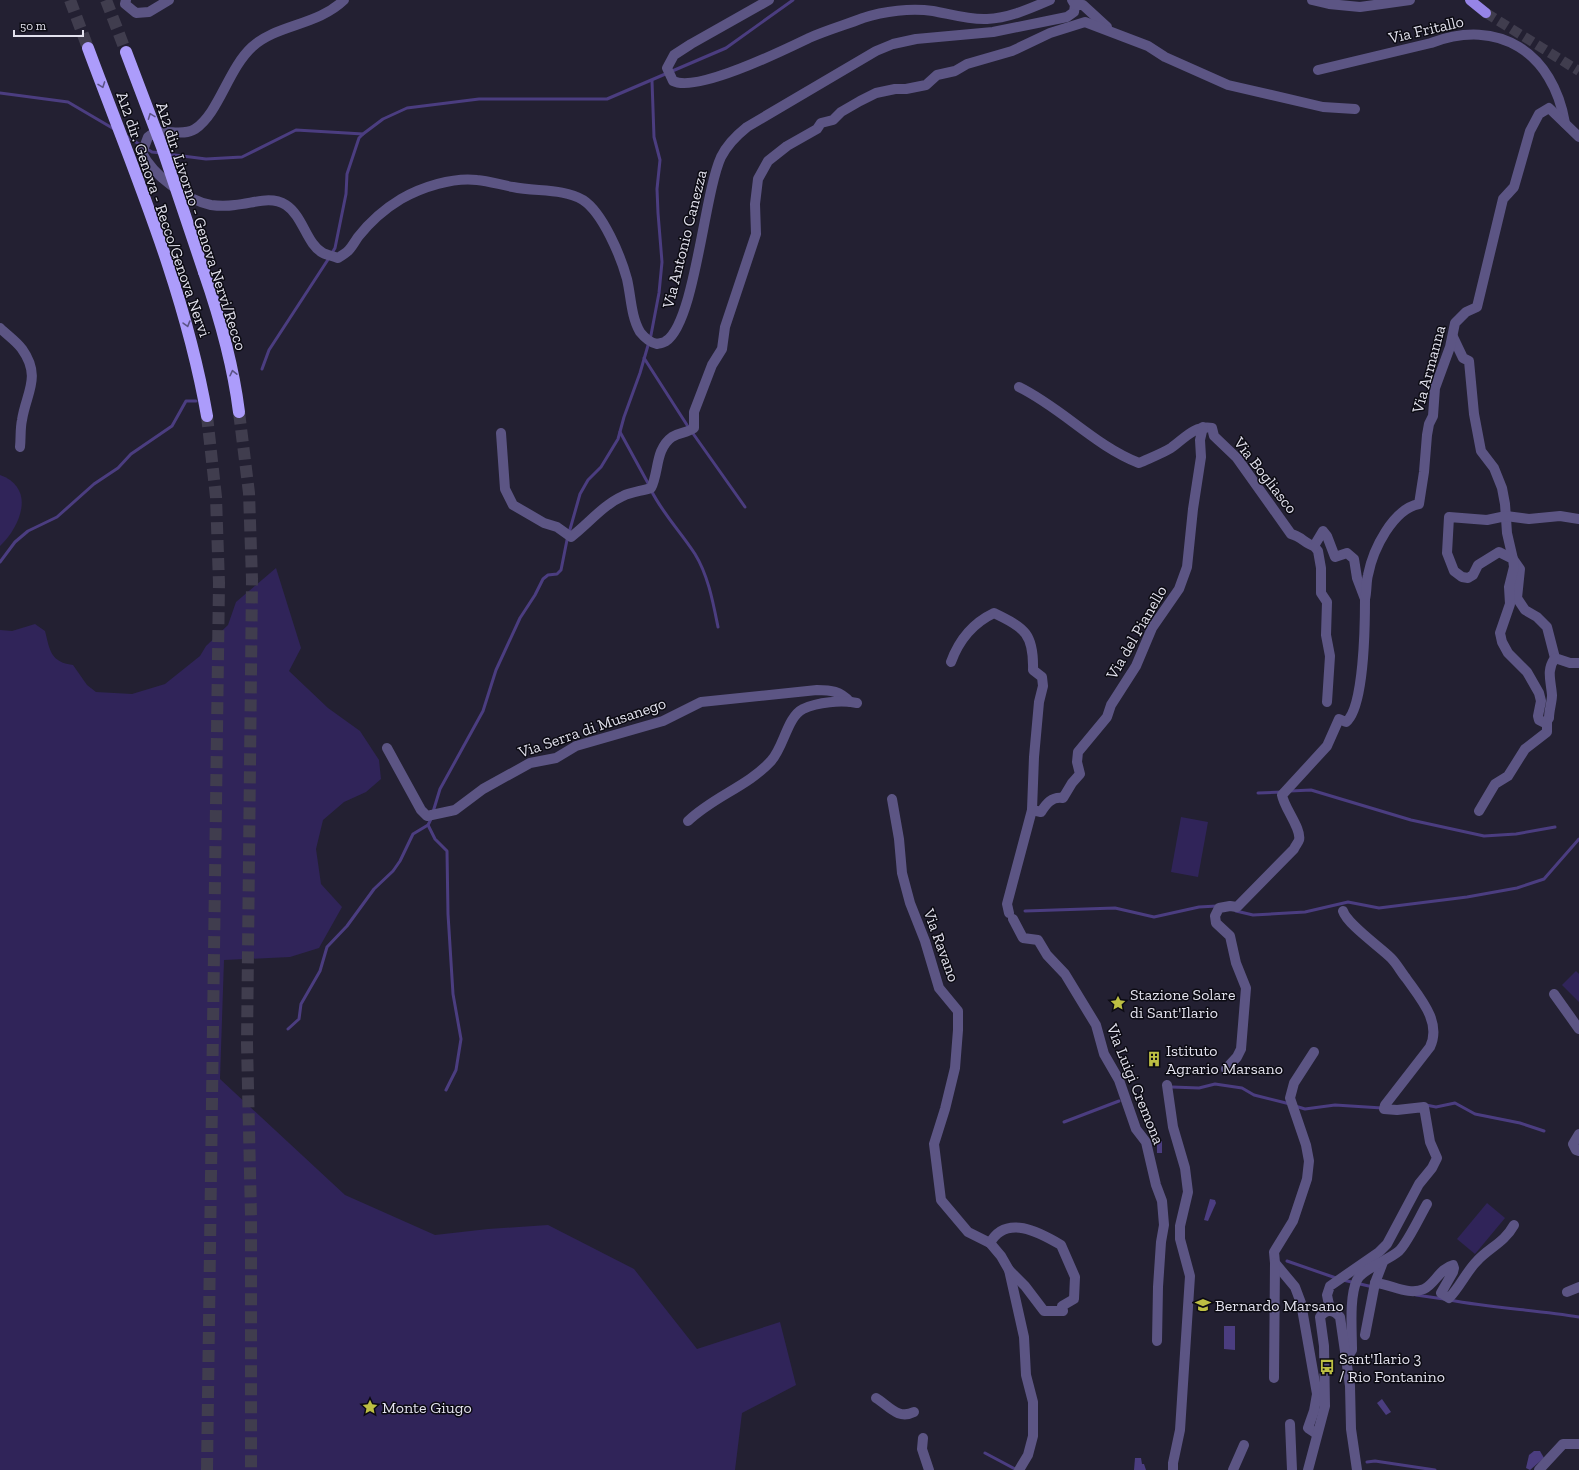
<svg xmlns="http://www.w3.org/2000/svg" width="1579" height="1470" font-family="'Zilla Slab',serif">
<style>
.green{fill:#302459}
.water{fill:#4b3d80}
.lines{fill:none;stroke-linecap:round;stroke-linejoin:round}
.stream{stroke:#4b3d80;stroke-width:3}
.major-tunnel{stroke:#403d4e;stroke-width:10;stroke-dasharray:10 5;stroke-linecap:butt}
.highway-tunnel{stroke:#403d4e;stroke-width:12;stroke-dasharray:12 6;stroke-linecap:butt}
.minor{stroke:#5c5584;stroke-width:10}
.major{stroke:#9684e7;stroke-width:10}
.highway{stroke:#ac9cfb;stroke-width:12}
.highway-bridge{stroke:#ac9cfb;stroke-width:12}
.oneway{stroke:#5c5487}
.labels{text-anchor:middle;stroke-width:3;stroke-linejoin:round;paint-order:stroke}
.street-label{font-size:16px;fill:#e2e1ed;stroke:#0c0b13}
.poi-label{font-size:16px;fill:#e2e1ed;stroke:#0c0b13;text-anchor:start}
</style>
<rect width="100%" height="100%" fill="#232032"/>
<g class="green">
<path d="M0 475C36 488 21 526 0 546Z"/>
<path d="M276 568 301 648 289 671 328 708 360 731 379 760 381 779 366 792 344 802 323 820 316 849 321 884 342 907 319 948 290 957 224 960 220 1079 345 1195 435 1235 488 1229 548 1225 634 1269 697 1349 780 1322 796 1385 742 1413 735 1470H0V630L12 631 35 624 45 631C50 650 50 662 73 665L87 685 96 692 132 694 165 684 200 656 206 646 228 625 236 602Z"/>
<path d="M1181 817 1208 822 1198 877 1171 872Z"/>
<path d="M1576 971 1579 974V1002L1562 985Z"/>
<path d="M1487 1203 1505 1218 1475 1254 1457 1239Z"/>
</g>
<g class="water">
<rect x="1157" y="1141" width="5" height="12"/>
<path d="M1210 1199 1215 1200 1216 1203 1208 1221 1204 1220Z"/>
<path d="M1224 1326H1235V1350L1224 1349Z"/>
<path d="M1382 1399 1391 1412 1386 1415 1377 1403Z"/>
<path d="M1534 1451H1540L1544 1458 1530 1470 1526 1468 1529 1455Z"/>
<path d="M1135 1458H1141L1142 1464H1144L1146 1470H1134Z"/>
</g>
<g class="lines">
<g class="stream">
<path d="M0 93 68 102 114 129"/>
<path d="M126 136 152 152 161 153"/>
<path d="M167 154 206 159 242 157 296 130 363 134 383 119 407 108 479 99H607L726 48 793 0"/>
<path d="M332 253 335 248 346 194 347 174 359 138 363 134"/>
<path d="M644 358 687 425 745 507"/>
<path d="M262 369 269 350 329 258"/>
<path d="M620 432 649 485"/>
<path d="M651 490C663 514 680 531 695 554 708 575 713 602 718 627"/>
<path d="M0 562 15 542 28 531 57 517 94 484 118 468 131 454 172 426 186 401H196"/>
<path d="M1290 791 1311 790 1411 820 1484 836 1516 834 1555 827"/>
<path d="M1258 793 1282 792"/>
<path d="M433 812 440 789 483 711 496 670 520 618 535 595 543 579 548 575 557 574 561 570 567 540 580 494 588 480 601 467 618 439 624 417 640 373 651 335 659 293 662 262 658 213 657 189 660 160 654 137 652 81"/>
<path d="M428 825 435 839 447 851 448 914 453 994 461 1039 456 1070 446 1090"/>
<path d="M1025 911 1115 908 1154 917 1199 907 1217 906"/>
<path d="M1236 911 1253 915 1305 912 1348 902 1379 908 1467 897 1517 888 1544 879 1579 839"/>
<path d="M288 1029 299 1019 301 1004 320 971 327 947 347 926 374 889 393 871 400 861 413 834 428 825 432 817"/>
<path d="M1172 1087 1199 1088 1215 1084 1242 1088 1254 1095 1290 1104"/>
<path d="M1426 1105 1436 1107 1455 1103 1475 1114 1520 1123 1544 1131"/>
<path d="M1295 1106 1305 1109 1335 1105 1382 1108"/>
<path d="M1064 1122 1119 1101"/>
<path d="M1287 1261 1336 1278"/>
<path d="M1343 1280 1373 1287"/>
<path d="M1416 1295 1444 1299"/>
<path d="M1449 1300C1492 1308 1536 1310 1579 1317"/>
<path d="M985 1453 1017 1470"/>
<path d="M1367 1462 1375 1461 1435 1470"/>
</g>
<path class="major-tunnel" d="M1486 13 1579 71"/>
<g class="highway-tunnel">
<path d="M70 0 88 48"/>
<path d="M106 0 126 52"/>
<path d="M239 412 249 493 252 579 247 1044 251 1216V1470"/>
<path d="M207 1470 219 583 216 497 207 416"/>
</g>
<g class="minor">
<path d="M126 0 125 4 136 13 149 12 169 0"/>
<path d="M344 0C317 26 277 24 252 47 228 69 219 113 195 129 181 138 161 126 148 137L142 153C153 175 186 200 211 205 218 206 228 206 235 205 252 204 270 195 286 205 303 216 307 245 323 253 327 255 333 256 338 258 351 250 350 249 358 237 369 223 386 208 401 199 422 187 453 177 477 180 489 181 501 185 513 187 536 192 563 188 583 200 603 213 621 257 627 279 631 296 631 317 640 332 644 337 651 343 657 344 660 343 664 343 666 341 695 322 704 194 721 157 727 145 737 135 747 127L876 51 893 44 916 39 993 32 1067 17 1074 12 1075 5 1072 0"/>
<path d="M769 0 691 44 674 55 667 68 673 81C697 93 784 50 809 38 827 30 845 25 863 18 884 11 911 8 933 11 950 14 969 20 987 19 1009 18 1029 9 1050 0"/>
<path d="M1312 0 1329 4 1360 7 1410 0"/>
<path d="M1075 5H1083L1107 27"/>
<path d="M1318 70 1431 43C1499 17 1553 53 1565 123"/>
<path d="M0 328C7 335 16 341 22 349 42 377 26 393 22 420 20 429 21 438 20 447"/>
<path d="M1453 337 1463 358 1469 361 1474 414 1481 451 1494 468 1502 488 1505 504 1507 533 1513 559 1520 569 1517 598 1525 610 1537 617 1547 627 1555 658 1570 663H1579"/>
<path d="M1019 387C1062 408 1095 446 1139 463 1150 458 1161 454 1171 448 1184 439 1194 425 1212 428L1214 436 1237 458 1291 534C1301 536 1305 544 1314 546L1318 551 1321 568V593L1327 602 1326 635 1330 656 1327 702"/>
<path d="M501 433 505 489 513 505 544 523 557 527 571 537C588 524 603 505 623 496 631 492 642 491 651 488 659 473 655 449 672 437 680 432 687 433 694 428V412L712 365 722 349 725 327 756 234 755 204 758 179 768 161 787 146 817 129 821 123 833 120 841 112 860 101 876 93 895 89H906L926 85 937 75 955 71 967 64 1012 51 1050 33 1085 22 1148 46 1165 57 1228 85 1323 107 1355 109"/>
<path d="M1314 546 1323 531 1327 536 1335 557 1347 553 1354 559 1357 578 1365 599"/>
<path d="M1555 658C1546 670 1551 681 1552 695 1552 702 1549 710 1549 718L1547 721 1543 722 1539 720 1538 716 1541 701 1539 693 1527 672 1508 653 1502 642 1500 633 1510 604 1509 587 1514 567 1513 559 1499 552 1478 565 1473 575 1468 578 1462 577 1454 571 1447 553 1449 517 1487 520 1506 516 1529 519 1560 516 1579 519"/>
<path d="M951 662C959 640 973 623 994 613 1025 628 1034 634 1033 670L1042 677 1043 686 1039 702 1034 757 1032 810 1007 904 1009 913"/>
<path d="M387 748 421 810 427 816 455 810 483 789 530 763 556 758 576 746 663 721 701 702 817 690C831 690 840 691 850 702"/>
<path d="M892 799 899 839 902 873 910 903 925 941 939 988 958 1011V1030L955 1068 945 1109 934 1144 941 1200 968 1232 990 1243 1001 1256 1009 1270 1024 1337 1026 1375 1033 1402V1436L1028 1455 1019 1470"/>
<path d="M1032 810 1041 812C1046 804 1052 796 1063 798L1072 783 1080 774 1077 762 1078 752 1107 717 1111 705 1136 666 1152 628 1179 589 1187 567 1193 509 1201 457 1200 440 1203 427"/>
<path d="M1479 811 1495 784 1508 776 1525 749 1547 732V721"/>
<path d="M688 821C714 796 747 787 771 761 784 747 787 717 803 709 818 702 841 700 857 703"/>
<path d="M1013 919 1023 938 1038 940 1047 955 1065 974 1096 1025 1104 1054 1119 1080 1136 1129 1146 1142 1156 1185 1162 1201 1164 1225 1161 1242 1158 1287 1157 1341"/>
<path d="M1554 994 1579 1029"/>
<path d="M1314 1052 1294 1083 1290 1098 1306 1145 1309 1161 1307 1179 1293 1221 1274 1252 1275 1263 1295 1287 1301 1303 1317 1394 1314 1411 1308 1428 1317 1434"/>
<path d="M1226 1069 1237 1057 1241 1049 1246 988 1236 963 1230 936 1216 923 1215 916 1219 908 1230 906 1237 907 1294 849C1295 846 1298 843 1299 840 1302 829 1284 808 1282 795L1327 746 1339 719 1346 722C1364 708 1365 625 1365 599 1367 591 1366 582 1368 575 1373 549 1393 509 1419 504L1424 472 1427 435 1429 424 1433 416 1435 388 1450 347 1455 323 1466 312 1477 307 1503 199 1514 187 1530 131 1539 114 1549 108 1579 137"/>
<path d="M1167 1085 1173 1127 1185 1168 1188 1192 1180 1226V1239L1190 1276 1180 1430 1173 1463V1470"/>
<path d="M1579 1134 1573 1144 1576 1150 1579 1151"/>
<path d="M990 1243C1006 1214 1039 1232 1061 1245L1075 1277 1074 1299 1062 1306 1063 1311H1044L1025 1286 1009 1270"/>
<path d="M1375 1283C1391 1284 1408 1296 1424 1289 1435 1284 1440 1268 1453 1265L1454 1268 1453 1272 1441 1293 1449 1298C1460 1287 1466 1272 1477 1261 1490 1247 1504 1243 1514 1225"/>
<path d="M1567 1292 1579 1287"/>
<path d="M1330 1310 1327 1295 1330 1286 1379 1252 1387 1244 1419 1184 1432 1168 1437 1158 1430 1142 1424 1107 1397 1110 1384 1109 1385 1105 1430 1047C1442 1022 1420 998 1406 978 1401 972 1397 964 1391 958 1380 947 1347 924 1343 911"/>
<path d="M1365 1335 1375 1283 1383 1262"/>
<path d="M1345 1355 1350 1353 1352 1350C1352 1330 1349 1297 1357 1280 1362 1269 1389 1260 1399 1251 1408 1242 1420 1216 1427 1204"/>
<path d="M1274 1378 1275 1263"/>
<path d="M876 1398C889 1406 898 1420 914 1412"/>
<path d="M1290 1424 1292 1470"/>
<path d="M923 1438 922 1449 929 1470"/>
<path d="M1233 1470 1244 1445"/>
<path d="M1308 1470 1325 1406 1324 1346 1320 1317C1326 1309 1333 1309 1340 1317L1350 1386 1351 1429 1357 1470"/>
<path d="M1539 1470 1563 1444H1579"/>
</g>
<path class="major" d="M1470 0 1486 13"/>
<g class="highway">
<path d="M88 48C133 169 185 289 207 416"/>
<path d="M204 272C220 318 233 364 239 412"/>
</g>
<path class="highway-bridge" d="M126 52 162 147 204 272"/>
</g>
<defs><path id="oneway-chevron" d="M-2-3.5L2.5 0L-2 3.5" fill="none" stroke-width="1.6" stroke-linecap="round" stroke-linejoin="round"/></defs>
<g class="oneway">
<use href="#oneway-chevron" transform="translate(102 85) rotate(70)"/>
<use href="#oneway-chevron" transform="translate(151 116) rotate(-111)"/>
<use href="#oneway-chevron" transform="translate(187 324) rotate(74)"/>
<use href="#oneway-chevron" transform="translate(233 373) rotate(-103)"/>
</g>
<defs>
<symbol id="sight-bare" viewBox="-9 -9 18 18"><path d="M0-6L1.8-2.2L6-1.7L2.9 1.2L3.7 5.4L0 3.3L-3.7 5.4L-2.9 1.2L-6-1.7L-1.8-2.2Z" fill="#bdbf43" stroke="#0c0b13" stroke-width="2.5" paint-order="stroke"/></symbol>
<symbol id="building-bare" viewBox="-9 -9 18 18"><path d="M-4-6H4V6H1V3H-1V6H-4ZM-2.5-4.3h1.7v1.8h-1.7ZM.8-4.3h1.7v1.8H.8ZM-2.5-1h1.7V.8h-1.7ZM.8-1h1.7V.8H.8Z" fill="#bdbf43" stroke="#0c0b13" stroke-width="2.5" paint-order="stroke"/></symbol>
<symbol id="school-bare" viewBox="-9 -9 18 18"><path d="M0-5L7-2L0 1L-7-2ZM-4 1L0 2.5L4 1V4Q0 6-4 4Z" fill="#bdbf43" stroke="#0c0b13" stroke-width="2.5" paint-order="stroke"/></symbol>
<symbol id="bus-bare" viewBox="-9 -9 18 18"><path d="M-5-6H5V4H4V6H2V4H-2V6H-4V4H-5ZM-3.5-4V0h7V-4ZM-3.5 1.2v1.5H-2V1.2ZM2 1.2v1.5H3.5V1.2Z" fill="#bdbf43" stroke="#0c0b13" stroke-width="2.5" paint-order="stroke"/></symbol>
</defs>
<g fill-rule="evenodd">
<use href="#sight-bare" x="1107" y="992" width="22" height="22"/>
<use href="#building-bare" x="1143" y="1048" width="22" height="22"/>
<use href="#school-bare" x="1192" y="1294" width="22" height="22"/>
<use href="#bus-bare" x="1316" y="1356" width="22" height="22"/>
<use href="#sight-bare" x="359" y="1396" width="22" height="22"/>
</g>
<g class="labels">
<g class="street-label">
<text transform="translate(1426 29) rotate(-13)" y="6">Via Fritallo</text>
<text transform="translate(164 214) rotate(71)" y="6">A12 dir. Genova - Recco/Genova Nervi</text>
<text transform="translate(202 226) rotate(72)" y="6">A12 dir. Livorno - Genova Nervi/Recco</text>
<text transform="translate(684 239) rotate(-76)" y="6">Via Antonio Canezza</text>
<text transform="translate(1428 369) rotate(-75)" y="6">Via Armanna</text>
<text transform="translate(1266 475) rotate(52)" y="6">Via Bogliasco</text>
<text transform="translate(1136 632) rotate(-60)" y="6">Via del Pianello</text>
<text transform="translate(592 727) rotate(-19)" y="6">Via Serra di Musanego</text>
<text transform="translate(942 945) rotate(70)" y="6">Via Ravano</text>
<text transform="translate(1136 1084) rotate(68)" y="6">Via Luigi Cremona</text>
</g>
<g class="poi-label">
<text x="1130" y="1000">Stazione Solare<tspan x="1130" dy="18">di Sant'Ilario</tspan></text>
<text x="1166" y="1056">Istituto<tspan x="1166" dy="18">Agrario Marsano</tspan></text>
<text x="1215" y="1311">Bernardo Marsano</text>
<text x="1339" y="1364">Sant'Ilario 3<tspan x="1339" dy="18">/ Rio Fontanino</tspan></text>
<text x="382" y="1413">Monte Giugo</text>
</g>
</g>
<path d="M14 30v6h69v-6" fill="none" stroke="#e2e1ed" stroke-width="2"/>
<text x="20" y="30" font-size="12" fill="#e2e1ed" stroke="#0c0b13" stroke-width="3" paint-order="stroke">50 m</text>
</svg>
